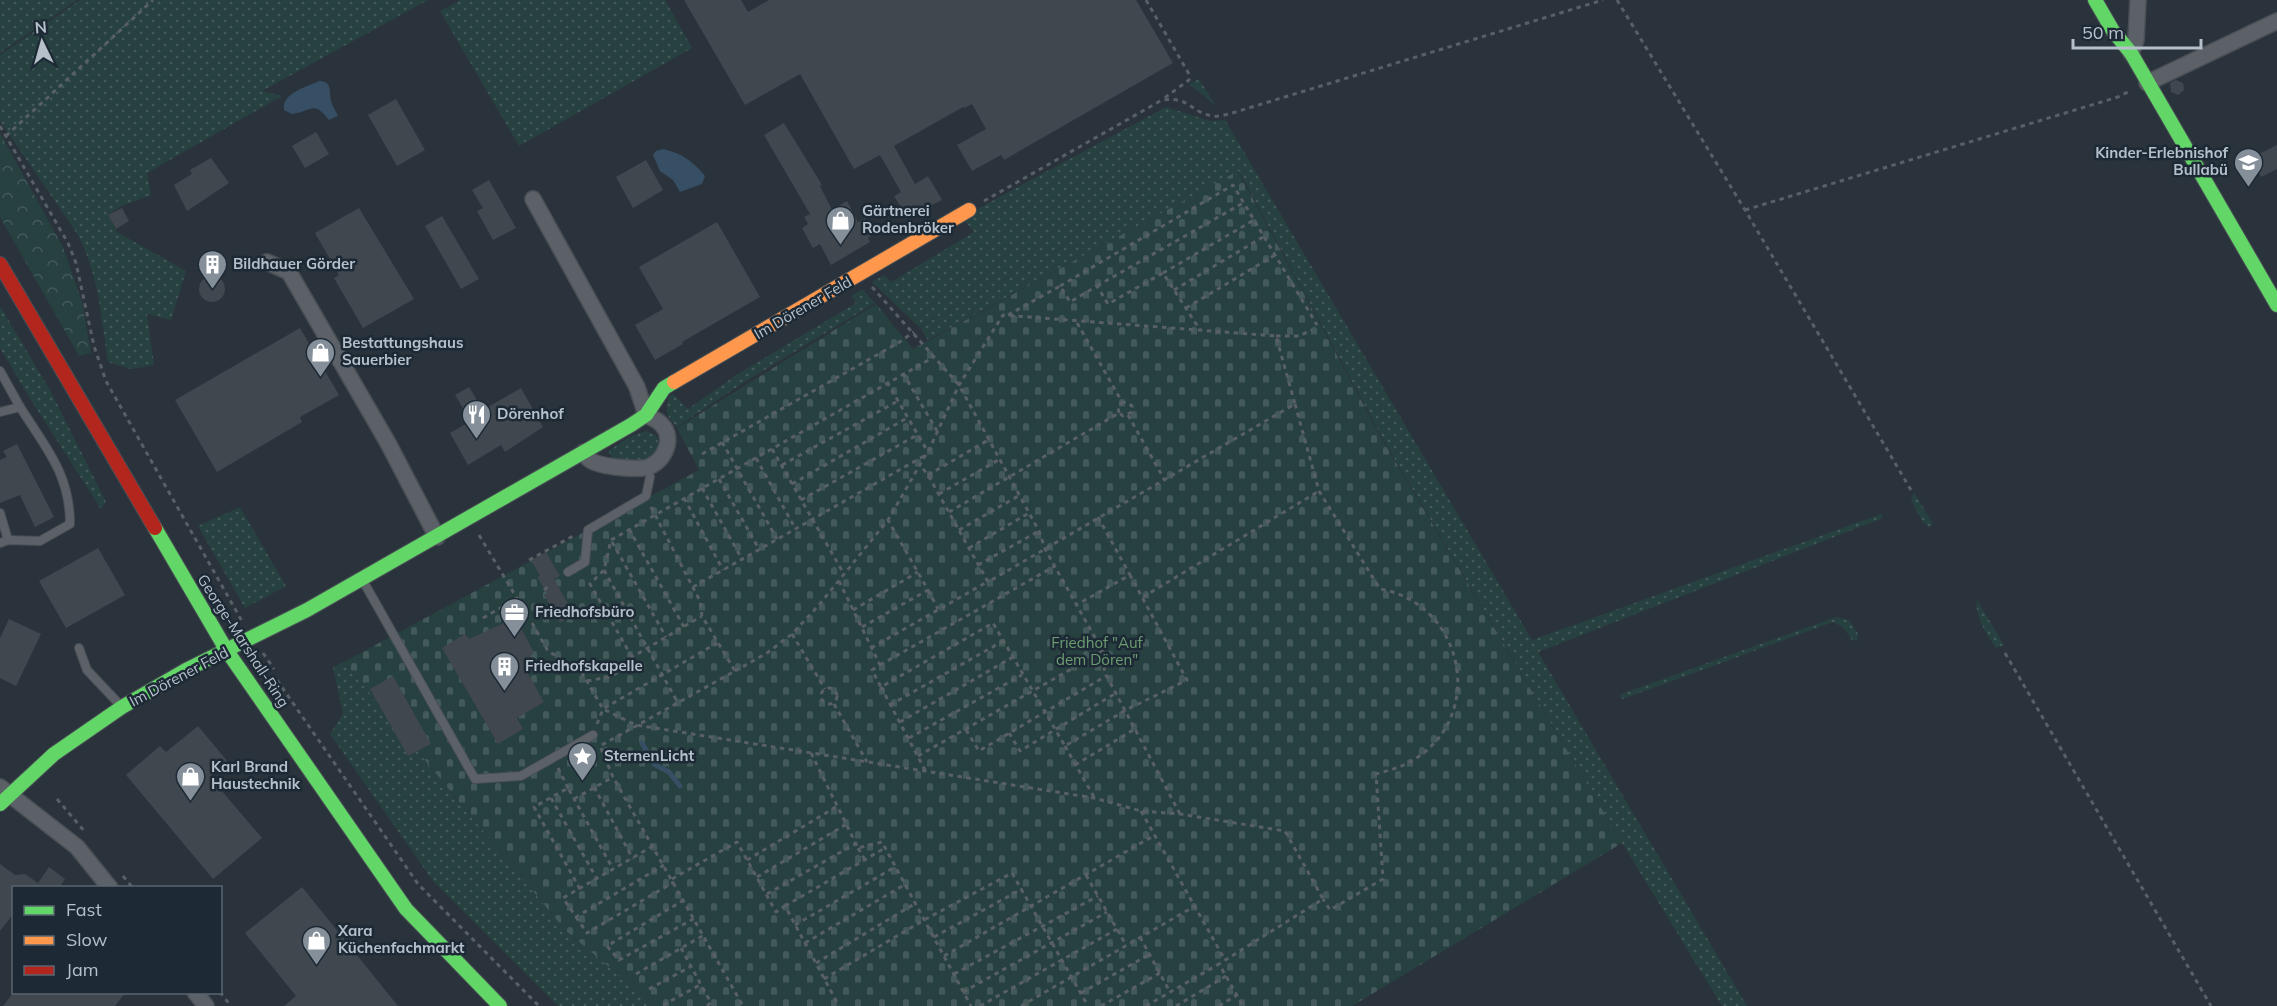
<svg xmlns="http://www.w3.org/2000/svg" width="2277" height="1006" font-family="Mulish,sans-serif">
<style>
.grass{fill:url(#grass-dots)}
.forest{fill:url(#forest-crowns)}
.cemetery{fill:url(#cemetery-stones)}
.water{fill:#364f64}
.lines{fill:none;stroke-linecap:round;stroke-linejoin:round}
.stream{stroke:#364f64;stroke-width:5}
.building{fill:#40474e}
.lane-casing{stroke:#494f55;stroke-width:10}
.street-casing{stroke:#494f55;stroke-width:18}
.fast-casing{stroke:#494f55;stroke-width:16}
.slow-casing{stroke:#494f55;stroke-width:16}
.jam-casing{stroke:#494f55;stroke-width:16}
.path{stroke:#596065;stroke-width:3;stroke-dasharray:4.5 4.5;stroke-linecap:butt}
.lane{stroke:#5b6167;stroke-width:8}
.street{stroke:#5b6167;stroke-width:15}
.fast{stroke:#63d668;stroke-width:14}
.slow{stroke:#ff974d;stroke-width:14}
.jam{stroke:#b3261e;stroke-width:14}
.labels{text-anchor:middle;stroke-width:5;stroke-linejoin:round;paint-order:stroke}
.poi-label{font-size:15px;font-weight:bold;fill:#b5c0cb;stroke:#1d2a36;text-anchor:start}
.street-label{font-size:15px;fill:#b5c0cb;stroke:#1d2a36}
.park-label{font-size:15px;fill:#6b9d70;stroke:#1d2a36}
</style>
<defs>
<pattern id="grass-dots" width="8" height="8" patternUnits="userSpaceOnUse" patternTransform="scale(1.5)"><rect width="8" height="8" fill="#274040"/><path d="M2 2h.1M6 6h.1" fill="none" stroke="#445a5a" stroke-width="1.8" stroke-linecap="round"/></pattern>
<pattern id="forest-crowns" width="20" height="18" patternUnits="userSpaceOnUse" patternTransform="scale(1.5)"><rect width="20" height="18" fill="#274040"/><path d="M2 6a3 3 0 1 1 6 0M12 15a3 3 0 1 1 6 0" fill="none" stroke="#445a5a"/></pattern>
<pattern id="cemetery-stones" width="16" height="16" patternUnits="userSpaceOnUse" patternTransform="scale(1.5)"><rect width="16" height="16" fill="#274040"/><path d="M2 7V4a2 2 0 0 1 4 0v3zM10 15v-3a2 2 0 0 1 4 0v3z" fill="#445a5a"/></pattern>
</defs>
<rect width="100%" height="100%" fill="#2a333b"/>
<g class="grass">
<path d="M0 0H77L0 53Z"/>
<path d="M80 0H428L262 91 282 96 147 173 151 195 121 206 108 215 117 232 186 271 171 320 147 314 154 365 131 369 108 362C101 317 99 276 78 235L0 121V55Z"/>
<path d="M461 0H665L692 48 519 146 440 11Z"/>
<path d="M1199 79 1216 106 1189 84Z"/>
<path d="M1166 107 1210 121 1225 120 1532 640 1881 514 1883 518 1538 652 1747 1006H1722L1622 843 1384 441 1239 171 928 340 920 327 1106 223 919 327 872 282 884 275 891 282 974 232 962 217 970 213Z"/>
<path d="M862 289 875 303 743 383 677 427C666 416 665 411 669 397L673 394 688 409 738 374 856 303 851 296Z"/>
<path d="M0 306 51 392 106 502 101 509 31 400 0 348Z"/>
<path d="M646 431 656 435 660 448 649 460 627 463 613 459 608 451 631 436Z"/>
<path d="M1914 492 1933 524 1929 527 1923 523 1911 500Z"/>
<path d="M240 507 286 586 245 608 198 526Z"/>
<path d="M1977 600 2004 645 1996 648C1987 636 1974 614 1977 600Z"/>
<path d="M1836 617 1849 620 1858 634 1857 641 1852 640 1843 627 1833 622 1623 699 1620 697 1621 694Z"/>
<path d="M344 662 566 931 656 1006H558L433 881 330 734 343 714 333 667Z"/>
</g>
<path class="forest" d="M0 133 63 247 82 302 91 353 79 356 0 217Z"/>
<path class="cemetery" d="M1238 171 1383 441 1622 843 1352 1006H656L566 931 344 662 699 470 677 428 876 304 913 349Z"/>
<g class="water">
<path d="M319 81C332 81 329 91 331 101 332 106 336 111 338 116L329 120C313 100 313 111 292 114L284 110C281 93 307 87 319 81Z"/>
<path d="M663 149C681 153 693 161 705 176L702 184 680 192 673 180 660 171 653 155 656 151Z"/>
</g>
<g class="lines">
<path class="stream" d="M642 743 654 764 669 772 680 786"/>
</g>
<g class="building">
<path d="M684 0H741L748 12 769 0H1136L1173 63 1004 160 1001 155 972 171 957 145 986 129 972 104 964 108 963 107 894 146 915 184 928 176 942 200 907 217 894 196 901 192 880 155 854 169 800 74 745 105Z"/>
<path d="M2176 80 2183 83 2184 90 2178 95 2171 92 2170 83Z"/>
<path d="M396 99 425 150 397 166 368 115Z"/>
<path d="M784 123 822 185 820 186 832 210 847 201 858 222 865 218 874 234 868 238 870 242 831 265 820 244 813 248 802 228 808 224 804 217 810 214 764 135Z"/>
<path d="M316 132 329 154 305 168 292 146Z"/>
<path d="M2277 145V169L2261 177 2251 158Z"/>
<path d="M211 158 229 183 187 211 174 185 192 174 190 170Z"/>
<path d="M646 160 663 190 633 208 616 177Z"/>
<path d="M489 180 516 228 493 240 477 211 483 208 472 190Z"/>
<path d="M122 208 129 221 116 229 108 215Z"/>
<path d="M359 208 414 299 363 328 334 278 339 275 315 233Z"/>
<path d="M442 216 479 279 461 289 425 226Z"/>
<path d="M717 222 760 297 682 342 683 344 655 360 635 325 663 309 639 267Z"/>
<circle cx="212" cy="289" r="13"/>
<path d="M300 328 339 395 300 417 302 422 217 472 175 400Z"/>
<path d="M469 387 483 410 521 388 543 427 505 452 501 445 468 465 450 433 471 421 455 395Z"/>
<path d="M17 444 54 517 35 527 20 495 0 503V460L7 457 3 451Z"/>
<path d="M98 548 125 595 66 628 39 581Z"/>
<path d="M546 552 560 576 554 579 574 614 560 623 544 595 547 593 537 577 540 576 531 560Z"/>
<path d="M9 619 41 634 16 686 0 678V638Z"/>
<path d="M517 620 534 653 530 655 534 663 525 668 544 702 517 718 523 729 498 744 442 648 465 634 469 639 506 622 508 625Z"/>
<path d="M393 676 431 744 408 756 370 689Z"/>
<path d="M198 726 228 762 210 777 262 838 213 879 126 775 160 746 166 752Z"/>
<path d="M0 864 15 875 25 874 38 883 49 867 65 879 59 888H14V913L0 931Z"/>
<path d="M302 887 398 1006H284L296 996 245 933Z"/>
<path d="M13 993H125L115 1006H3Z"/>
</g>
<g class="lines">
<defs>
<g id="lane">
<path d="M0 371 20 407"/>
<path d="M0 412 20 407C46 448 70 474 70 524L40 541 8 540 0 543"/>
<path d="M0 513 8 540"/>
<path d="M568 572 585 562 588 530 646 496 650 477"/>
<path d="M362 579 475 779 521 776 593 735"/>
<path d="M79 648 87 670 121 706"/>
</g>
<g id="street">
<path d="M2131 53 2136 40 2138 0"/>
<path d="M2147 83 2277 21"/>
<path d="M533 199 637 387 646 415C650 417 655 419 659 422 675 435 667 457 651 466 641 471 600 467 590 460 587 458 586 455 584 452"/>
<path d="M267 262 289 272 388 443 437 537"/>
<path d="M0 787 77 847 110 888"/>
<path d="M195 992 206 1006"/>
</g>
<g id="fast">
<path d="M2095 0 2113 31 2131 53 2277 305"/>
<path d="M155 528 227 651 406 909 500 1006"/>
<path d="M0 804 54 754 122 707 186 670 307 610 631 425 646 415 664 388 674 382"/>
</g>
<path id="slow" d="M674 382 969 210"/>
<path id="jam" d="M0 264 155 528"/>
</defs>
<use href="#lane" class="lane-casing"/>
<use href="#street" class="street-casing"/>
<use href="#fast" class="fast-casing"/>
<use href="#slow" class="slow-casing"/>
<use href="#jam" class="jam-casing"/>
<g class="path">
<path d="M1146 0 1189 74V80L1163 99"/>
<path d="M1617 0 1745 210 1911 490"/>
<path d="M0 126 68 243 76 263 94 346 106 381 243 623"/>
<path d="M6 136 153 0"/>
<path d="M984 201 1162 100C1191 96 1191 114 1214 116 1218 117 1224 115 1229 114L1603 0"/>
<path d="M1745 210 2118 97 2130 91"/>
<path d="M1163 273 1254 220"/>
<path d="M1060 286 1233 185 1317 325"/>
<path d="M1097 286 1243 203"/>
<path d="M872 287 959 385 1039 531 1045 549 1106 657 1104 671 1180 814"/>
<path d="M1174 290 1263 237"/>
<path d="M1186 308 1275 255"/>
<path d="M1008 315 1060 286 1070 302 1097 286 1108 304 1163 273 1200 330"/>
<path d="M1276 336H1299L1312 330"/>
<path d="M903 373 937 431"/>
<path d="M887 382 928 452"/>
<path d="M1295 404 1319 491 1380 589C1461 603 1487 710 1418 757 1405 766 1391 770 1376 774L1383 879 1330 910 1323 899"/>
<path d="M1119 413 1118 407 1122 402"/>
<path d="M1128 415 1164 479"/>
<path d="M722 442 777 539"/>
<path d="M772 449 844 574"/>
<path d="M702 454 898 343 914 332"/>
<path d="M756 458 795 528"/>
<path d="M782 465 896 402"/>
<path d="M928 475 990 439"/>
<path d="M719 479 759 549"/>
<path d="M792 484 907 418"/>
<path d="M702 488 742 559"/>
<path d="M939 494 1000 459"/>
<path d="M684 498 723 570"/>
<path d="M801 500 917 435"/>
<path d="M651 507 700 601 702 616 735 671 600 746 613 777 743 1006"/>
<path d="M949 512 1119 413 1123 416 1132 412V406L1128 403 1122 402 1076 321"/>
<path d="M1098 517 1130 575"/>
<path d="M629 529 684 627"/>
<path d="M959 530 1020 495"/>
<path d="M479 535 527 615"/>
<path d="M612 542 666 637"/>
<path d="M969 548 1029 513"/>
<path d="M529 560 575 535"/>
<path d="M978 565 1039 531"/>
<path d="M604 570 678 703"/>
<path d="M839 581 880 665 872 670 881 687 993 623 1065 746 1126 710 1187 680 1130 575 1078 604"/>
<path d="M693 587 924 456"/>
<path d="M544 590 549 586"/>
<path d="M928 590 938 609"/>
<path d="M1143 597 1319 491"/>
<path d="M853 610 918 572"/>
<path d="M483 618 518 598"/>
<path d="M532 623 548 651 581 671 603 709 636 725 1094 798 1141 811 1180 814 1285 831 1323 899 1219 964"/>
<path d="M862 627 928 590 888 520"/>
<path d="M792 634 825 689"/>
<path d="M871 648 987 582"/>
<path d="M263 653 274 669"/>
<path d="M2005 653 2211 1006"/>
<path d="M632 657 590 584 604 570 611 540 934 357"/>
<path d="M880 665 1055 566"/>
<path d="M735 671 767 653 792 634 819 605 888 520 925 456 928 452 959 385 1003 315 1276 336 1295 404 988 582 928 475 920 465"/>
<path d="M277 680 418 884 539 1006"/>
<path d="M587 681 609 677 632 665V657L702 616"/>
<path d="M881 687 926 772"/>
<circle cx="829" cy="696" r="8"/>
<path d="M834 704 867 762"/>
<path d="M890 705 1003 641"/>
<path d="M900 722 1013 657"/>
<path d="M597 724 603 709 717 643"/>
<path d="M966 730 979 751 1106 676"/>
<path d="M1009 733 1020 751 1116 693"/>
<path d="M909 738 1022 675"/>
<path d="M1065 746 1094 797"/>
<path d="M811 753 858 848 882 842 971 1006"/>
<path d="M918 756 1103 651"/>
<path d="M1075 765 1135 729"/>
<path d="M558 768 568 788"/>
<path d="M594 787 633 859"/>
<path d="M551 798 597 879"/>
<path d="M57 799 85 832"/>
<path d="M574 799 613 777"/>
<path d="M1141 811 1225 960"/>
<path d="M653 846 563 898 576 917 664 865"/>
<path d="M858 848 865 860"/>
<path d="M747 860 836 807"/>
<path d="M1086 875 1126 945"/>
<path d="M123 876 133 888"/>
<path d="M757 877 845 825"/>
<path d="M672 879 737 842 776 912 785 906 839 1006"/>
<path d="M580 889 534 807 568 788 613 869"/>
<path d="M767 894 855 844"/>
<path d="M684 900 607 946 619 960 695 918"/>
<path d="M785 906 885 848"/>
<path d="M576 917 587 933 674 882"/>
<path d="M795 925 895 867"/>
<path d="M934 937 1022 889"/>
<path d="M1140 937 1170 992"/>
<path d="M805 943 904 885"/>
<path d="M681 948 711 1003 706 1006"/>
<path d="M944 956 1155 835"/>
<path d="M816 963 916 903"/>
<path d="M636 974 704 935"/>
<path d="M954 974 1098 896"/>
<path d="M824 979 924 920 1012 873 1088 1006"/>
<path d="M649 989 690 967"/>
<path d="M220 992 231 1006"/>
<path d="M963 992 1107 912"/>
<path d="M1081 993 1150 954"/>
<path d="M663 1005 700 985"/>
<path d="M980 1006 1117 929"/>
<path d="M1021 1006 1195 906"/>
<path d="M1101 1006 1160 973"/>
<path d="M1146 1006 1219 964 1243 1006"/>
<path d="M1176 1006 1226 976"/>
<path d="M1219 1006 1237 995"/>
</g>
<use href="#lane" class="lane"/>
<use href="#street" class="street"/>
<use href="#fast" class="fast"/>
<use href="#slow" class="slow"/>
<use href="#jam" class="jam"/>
</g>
<defs>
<symbol id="school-pin" viewBox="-11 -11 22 30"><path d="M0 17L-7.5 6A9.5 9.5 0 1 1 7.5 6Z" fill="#848f99" stroke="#1d2a36"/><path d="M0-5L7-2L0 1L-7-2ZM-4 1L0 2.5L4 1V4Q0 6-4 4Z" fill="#fff"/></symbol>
<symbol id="shop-pin" viewBox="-11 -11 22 30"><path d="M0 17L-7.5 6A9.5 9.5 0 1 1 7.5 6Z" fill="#848f99" stroke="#1d2a36"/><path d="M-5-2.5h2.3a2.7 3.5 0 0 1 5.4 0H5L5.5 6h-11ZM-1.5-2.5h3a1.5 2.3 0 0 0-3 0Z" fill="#fff"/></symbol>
<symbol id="building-pin" viewBox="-11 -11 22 30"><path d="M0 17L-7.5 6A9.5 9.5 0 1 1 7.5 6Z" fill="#848f99" stroke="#1d2a36"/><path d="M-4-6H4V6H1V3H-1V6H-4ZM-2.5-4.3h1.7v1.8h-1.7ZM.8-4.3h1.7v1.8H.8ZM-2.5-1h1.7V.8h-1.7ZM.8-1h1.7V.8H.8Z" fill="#fff"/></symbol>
<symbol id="restaurant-pin" viewBox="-11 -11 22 30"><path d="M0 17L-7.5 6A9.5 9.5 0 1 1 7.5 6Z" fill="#848f99" stroke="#1d2a36"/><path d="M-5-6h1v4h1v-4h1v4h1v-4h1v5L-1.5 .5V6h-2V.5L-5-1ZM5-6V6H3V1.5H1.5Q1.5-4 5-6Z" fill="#fff"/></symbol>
<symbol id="office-pin" viewBox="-11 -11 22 30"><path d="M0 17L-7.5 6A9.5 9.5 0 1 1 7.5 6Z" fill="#848f99" stroke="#1d2a36"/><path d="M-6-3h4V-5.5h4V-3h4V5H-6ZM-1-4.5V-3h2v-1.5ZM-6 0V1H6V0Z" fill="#fff"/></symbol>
<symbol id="sight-pin" viewBox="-11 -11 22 30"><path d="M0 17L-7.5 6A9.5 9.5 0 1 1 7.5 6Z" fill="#848f99" stroke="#1d2a36"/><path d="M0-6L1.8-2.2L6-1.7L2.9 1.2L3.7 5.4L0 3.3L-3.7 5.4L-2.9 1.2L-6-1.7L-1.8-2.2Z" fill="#fff"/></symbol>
</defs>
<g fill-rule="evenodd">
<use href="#school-pin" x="2232" y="146" width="33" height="45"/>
<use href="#shop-pin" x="824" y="204" width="33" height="45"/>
<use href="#building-pin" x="196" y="248" width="33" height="45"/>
<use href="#shop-pin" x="304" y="336" width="33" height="45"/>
<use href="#restaurant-pin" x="460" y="398" width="33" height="45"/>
<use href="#office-pin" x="498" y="596" width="33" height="45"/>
<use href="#building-pin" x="488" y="650" width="33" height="45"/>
<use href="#sight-pin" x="566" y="740" width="33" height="45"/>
<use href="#shop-pin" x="174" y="760" width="33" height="45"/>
<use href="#shop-pin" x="300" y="924" width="33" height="45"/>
</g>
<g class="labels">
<g class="poi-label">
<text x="2228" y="158" text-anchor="end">Kinder-Erlebnishof<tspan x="2228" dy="17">Bullabü</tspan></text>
<text x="862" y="216">Gärtnerei<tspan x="862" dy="17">Rodenbröker</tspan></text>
<text x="233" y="269">Bildhauer Görder</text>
<text x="342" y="348">Bestattungshaus<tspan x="342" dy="17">Sauerbier</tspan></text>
<text x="497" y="419">Dörenhof</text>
<text x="535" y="617">Friedhofsbüro</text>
<text x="525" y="671">Friedhofskapelle</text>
<text x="604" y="761">SternenLicht</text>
<text x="211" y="772">Karl Brand<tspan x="211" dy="17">Haustechnik</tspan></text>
<text x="338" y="936">Xara<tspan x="338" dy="17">Küchenfachmarkt</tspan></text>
</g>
<g class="street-label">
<text transform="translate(803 308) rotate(-30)" y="5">Im Dörener Feld</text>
<text transform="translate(243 641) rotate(57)" y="5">George-Marshall-Ring</text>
<text transform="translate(179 677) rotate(-28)" y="5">Im Dörener Feld</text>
</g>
<g class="park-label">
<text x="1097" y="648">Friedhof "Auf<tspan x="1097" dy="17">dem Dören"</tspan></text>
</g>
</g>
<rect x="12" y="886" width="210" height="108" fill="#1d2a36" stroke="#5a6672" stroke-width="1.5"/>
<rect x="24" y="906" width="30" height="9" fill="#63d668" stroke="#5a6672" stroke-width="1.5"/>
<text x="66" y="916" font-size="18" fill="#b5c0cb">Fast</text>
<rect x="24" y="936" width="30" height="9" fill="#ff974d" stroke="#5a6672" stroke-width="1.5"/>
<text x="66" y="946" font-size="18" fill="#b5c0cb">Slow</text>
<rect x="24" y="966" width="30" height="9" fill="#b3261e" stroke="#5a6672" stroke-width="1.5"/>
<text x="66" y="976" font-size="18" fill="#b5c0cb">Jam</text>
<g transform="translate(42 42) rotate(355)" stroke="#1d2a36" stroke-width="4.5" paint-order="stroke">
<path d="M0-4.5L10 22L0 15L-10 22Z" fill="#b5c0cb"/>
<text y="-9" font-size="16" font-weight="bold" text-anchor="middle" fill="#b5c0cb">N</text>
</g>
<path d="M2073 39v9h128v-9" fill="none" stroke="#b5c0cb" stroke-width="3"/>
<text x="2082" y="39" font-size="18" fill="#b5c0cb" stroke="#1d2a36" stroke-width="4.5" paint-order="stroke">50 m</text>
</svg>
